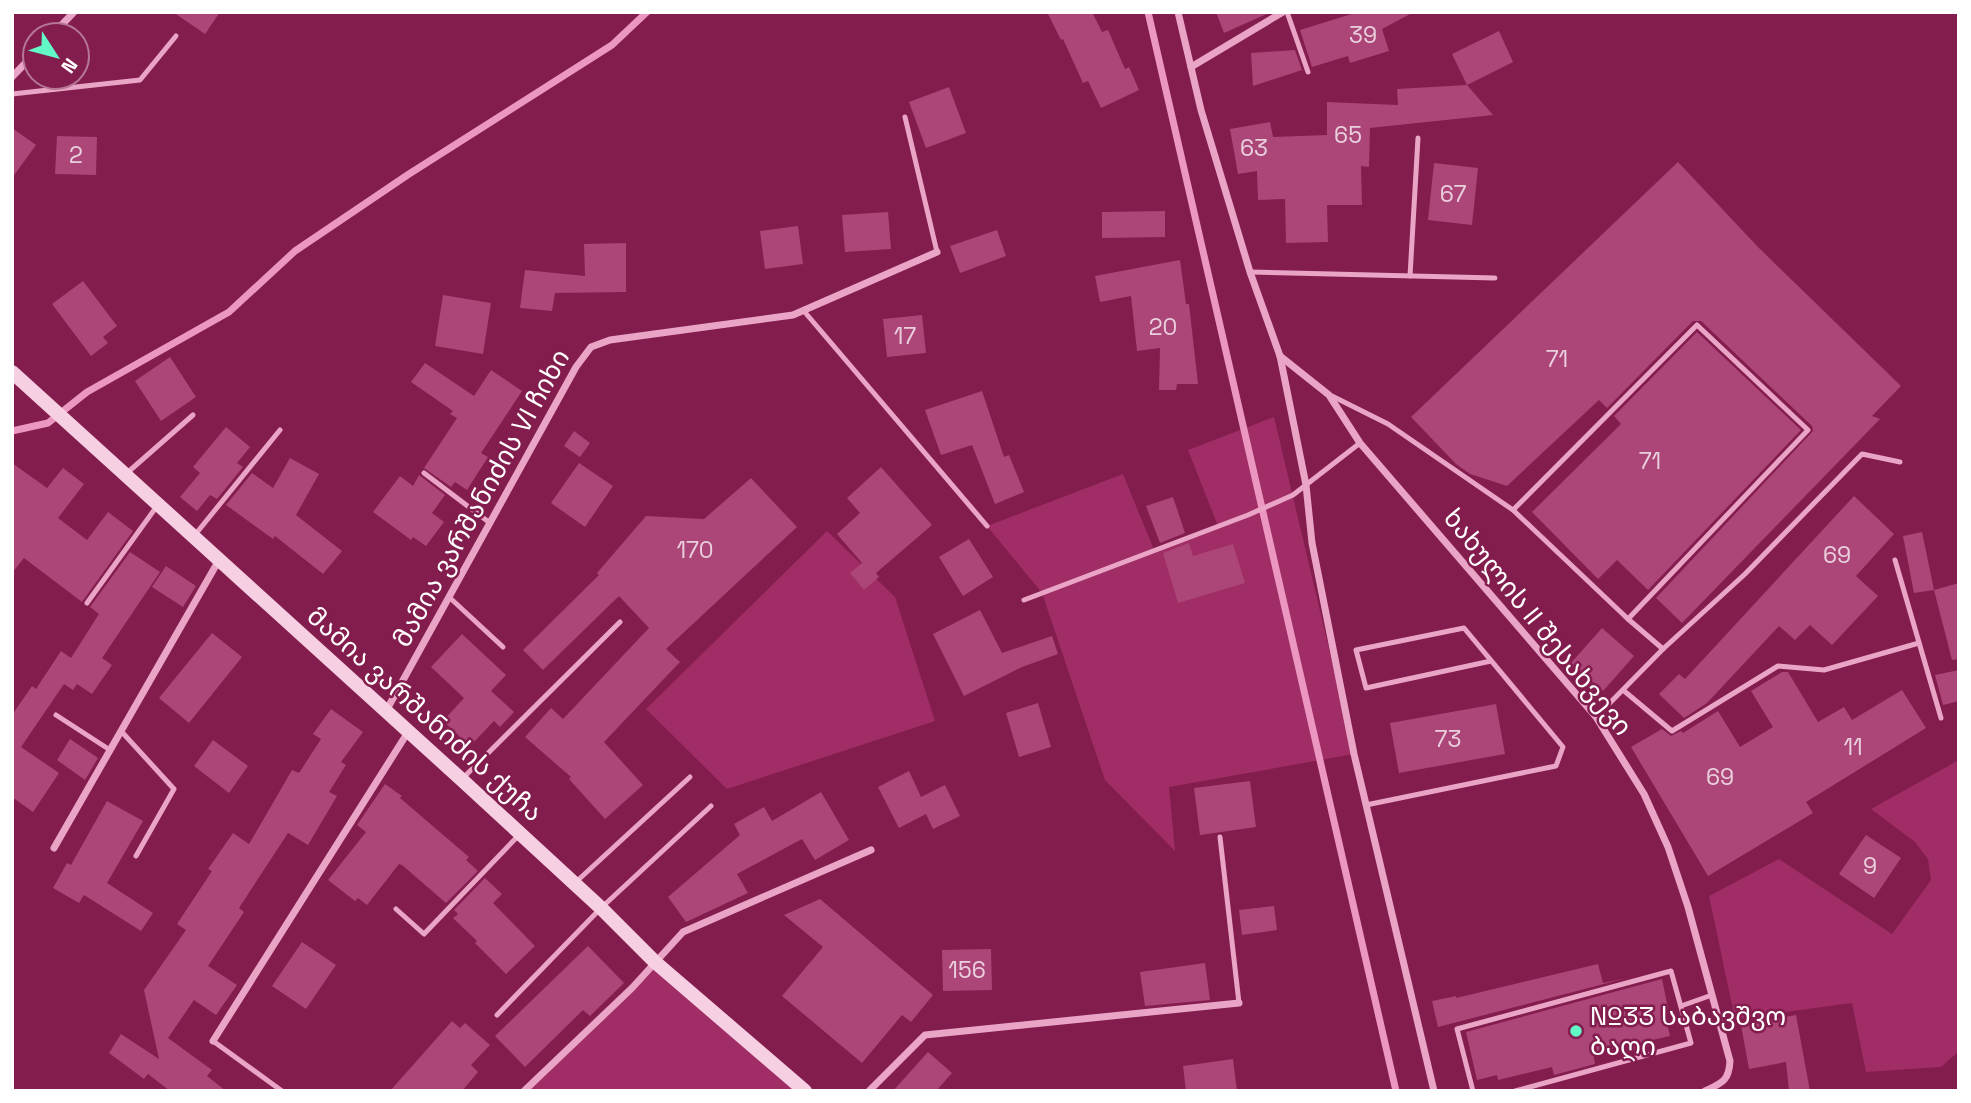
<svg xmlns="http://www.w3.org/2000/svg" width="1971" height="1103" font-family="'Space Grotesk','Noto Sans Georgian',sans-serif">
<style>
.green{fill:#a02d66}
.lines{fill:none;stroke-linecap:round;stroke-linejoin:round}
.stream{stroke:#ec97c2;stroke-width:7}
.building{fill:#ac4578}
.lane{stroke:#eaa4c6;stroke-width:5}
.street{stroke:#eaa4c6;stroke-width:7}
.secondary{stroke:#f7cfe2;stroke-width:14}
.poi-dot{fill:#62f9c7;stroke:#831d4e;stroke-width:2.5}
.labels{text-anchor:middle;stroke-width:5;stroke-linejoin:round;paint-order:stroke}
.number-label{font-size:23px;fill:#ead0dd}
.street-label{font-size:26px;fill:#fff;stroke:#831d4e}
.poi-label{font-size:26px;fill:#fff;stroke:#831d4e;text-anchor:start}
</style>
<rect width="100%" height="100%" fill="#831d4e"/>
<g class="green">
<path d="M1274 417 1354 754 1169 787 1175 851 1105 780 1042 593 987 526 1123 474 1154 550 1218 526 1188 450Z"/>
<path d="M827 531 895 597 935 721 727 789 646 709Z"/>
<path d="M1959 760V1051L1941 1067 1866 1072 1852 1003 1735 1019 1709 896 1779 859 1892 934 1931 880 1928 859 1915 842 1871 809Z"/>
<path d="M655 962 805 1091H524Z"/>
</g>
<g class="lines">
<g class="stream">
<path d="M1148 12 1396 1091"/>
<path d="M12 431 48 423 87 392 229 312 295 251 409 174 612 45 647 12"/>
</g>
</g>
<g class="building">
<path d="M173 12H220L205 34Z"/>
<path d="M1047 12H1092L1102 32 1108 30 1125 69 1129 67 1139 90 1101 108 1088 81 1083 83 1063 39 1061 40Z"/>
<path d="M1216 12H1271L1224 33Z"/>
<path d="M1358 12H1414L1382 29 1389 51 1350 63 1348 56 1312 67 1300 30Z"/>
<path d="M1499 31 1513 62 1467 85 1452 54Z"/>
<path d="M1295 50 1302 70 1253 86 1251 53Z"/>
<path d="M1467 85 1493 115 1370 128 1369 167 1361 166 1362 205H1327L1328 242 1286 243 1285 199 1258 200 1257 171 1238 174 1230 129 1270 122 1273 137 1327 135V102L1398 105 1397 89Z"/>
<path d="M949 87 966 133 926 148 909 102Z"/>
<path d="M12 128 36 145 12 178Z"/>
<path d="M57 136 97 137 96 175 55 174Z"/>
<path d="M1678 162 1758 247 1901 386 1872 416 1880 419 1682 623 1656 598 1813 431 1812 426 1701 321H1693L1607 408 1599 400 1507 486 1470 474 1456 464 1411 417Z"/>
<path d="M1434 163 1478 168 1472 225 1428 220Z"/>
<path d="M1165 211V237L1102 238V212Z"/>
<path d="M888 212 891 249 845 252 842 215Z"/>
<path d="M798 226 803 264 765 269 760 231Z"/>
<path d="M997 230 1006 256 960 273 950 246Z"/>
<path d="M626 243V292L555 293 552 311 520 308 525 270 585 276 584 244Z"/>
<path d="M1180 260 1186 304H1189L1198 384H1177L1176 390H1159L1160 348 1137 351 1131 296 1100 302 1095 276Z"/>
<path d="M83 281 117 326 103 337 108 343 91 356 52 304Z"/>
<path d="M443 295 491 303 483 354 435 346Z"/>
<path d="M922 315 926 353 887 357 883 319Z"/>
<path d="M1697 332 1801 430 1648 590 1617 560 1598 579 1532 512 1621 424 1614 416Z"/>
<path d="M170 357 196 397 161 421 135 381Z"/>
<path d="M425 363 474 396 491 370 522 391 481 453 488 457 467 490 455 482 451 487 424 468 457 418 450 414 453 411 411 382Z"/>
<path d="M982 391 1004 457 1009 455 1024 492 995 504 972 445 941 455 925 410Z"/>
<path d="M226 427 250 447 237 463 243 467 217 499 210 495 197 511 180 497 200 473 193 467Z"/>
<path d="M574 431 590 443 580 457 564 446Z"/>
<path d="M290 458 319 474 296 515 342 551 323 574 275 536 273 539 226 505 252 473 273 488Z"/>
<path d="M12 463 47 488 63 468 84 484 58 518 87 540 108 512 133 531 82 602 24 558 12 573Z"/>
<path d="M579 463 613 486 585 527 551 503Z"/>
<path d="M881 467 932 525 876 573 879 577 864 590 850 573 862 563 837 534 860 513 847 498Z"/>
<path d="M419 475 445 495 432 513 444 522 426 546 413 537 411 540 373 512 400 476 413 486Z"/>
<path d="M751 478 797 527 666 649 680 662 604 742 643 785 605 819 569 779 571 777 525 737 551 708 563 719 649 628 619 596 543 670 523 650 599 575 597 573 646 516 704 519Z"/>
<path d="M1854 496 1894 534 1856 576 1878 596 1832 645 1810 625 1795 640 1779 626 1707 703 1684 718 1659 694 1679 674 1685 679Z"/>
<path d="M1173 497 1185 533 1160 543 1146 506Z"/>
<path d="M1922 532 1934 590 1914 593 1903 536Z"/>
<path d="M969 539 993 577 963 596 939 557Z"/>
<path d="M1189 543 1193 556 1233 544 1245 583 1178 603 1163 553Z"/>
<path d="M130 552 160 572 102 658 112 665 92 694 77 684 73 690 64 684 21 747 59 773 33 812 12 797V715L32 686 36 689 61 651 71 658 99 614 90 607Z"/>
<path d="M166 566 196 586 183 607 152 587Z"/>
<path d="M1959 583V659L1952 660 1934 590Z"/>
<path d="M980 610 1002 653 1052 636 1058 654 1022 667 964 696 933 634Z"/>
<path d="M1602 628 1634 656 1603 691 1571 663Z"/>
<path d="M212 633 242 657 189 723 159 698Z"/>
<path d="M462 634 506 675 491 691 514 712 500 727 494 721 470 746 443 721 464 698 431 667Z"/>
<path d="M1959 670V701L1943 705 1935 675Z"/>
<path d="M1782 672H1788L1818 722 1844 707 1852 720 1902 690 1926 728 1806 802 1813 813 1708 876 1631 747 1662 729 1671 736 1681 731 1683 733 1718 711 1740 747 1773 727 1751 691Z"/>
<path d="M1038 703 1051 747 1019 757 1006 713Z"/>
<path d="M1496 704 1505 754 1399 773 1390 723Z"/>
<path d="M331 709 363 732 341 762 346 765 329 792 337 796 308 845 288 833 239 908 244 912 208 966 237 985 216 1015 194 1000 168 1038 212 1070 207 1076 226 1091H170L148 1074 144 1079 109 1053 121 1034 159 1059 144 990 186 930 177 924 212 871 208 869 233 833 249 844 292 770 299 773 321 739 313 734Z"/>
<path d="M70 739 98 758 85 780 57 760Z"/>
<path d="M213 740 248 766 229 793 194 766Z"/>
<path d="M909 771 921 797 945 785 960 816 933 829 926 814 899 828 878 787Z"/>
<path d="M1250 781 1256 827 1200 835 1194 788Z"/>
<path d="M385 784 402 796 400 798 469 857 466 860 478 871 446 903 402 865 399 864 367 905 358 898 355 901 328 880 366 832 357 825Z"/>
<path d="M821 792 849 840 815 860 802 839 737 874 748 893 686 922 668 897 740 835 734 824 764 807 772 821Z"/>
<path d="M107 801 143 821 107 883 153 913 141 931 84 895 79 903 53 888 67 863 71 865Z"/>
<path d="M1866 835 1901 858 1874 898 1839 874Z"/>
<path d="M485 878 502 894 493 903 535 946 506 974 475 943 477 941 453 918 458 914 454 910Z"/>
<path d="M820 899 933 995 911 1022 902 1015 862 1063 782 996 823 947 784 915Z"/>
<path d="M1274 906 1277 930 1242 935 1239 910Z"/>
<path d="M302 942 336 965 306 1009 272 986Z"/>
<path d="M588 946 624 983 590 1016 583 1010 525 1067 495 1036Z"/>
<path d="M991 949 992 990 943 991 942 950Z"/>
<path d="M1205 963 1210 1000 1145 1006 1140 972Z"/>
<path d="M1598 964 1603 983 1627 978 1438 1027 1432 1001 1456 996V998Z"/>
<path d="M1662 979 1669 1013 1665 1014 1670 1036 1648 1041 1649 1046 1629 1051 1628 1045 1593 1053 1595 1064 1554 1075 1552 1067 1498 1080 1497 1075 1477 1080 1466 1032Z"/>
<path d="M1796 1015 1810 1091H1789L1786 1062 1749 1069 1741 1025Z"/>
<path d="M452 1021 460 1028 465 1023 490 1045 471 1065 478 1072 462 1091H390Z"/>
<path d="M928 1052 952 1073 936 1091H893Z"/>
<path d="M1233 1059 1237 1091H1186L1183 1066Z"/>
</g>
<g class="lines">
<g class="lane">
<path d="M1287 12 1308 72"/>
<path d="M12 94 140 80 176 36"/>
<path d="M905 117 937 252"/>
<path d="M1250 272 1495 278"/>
<path d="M1410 276 1418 138"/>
<path d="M803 310 987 526"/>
<path d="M1332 396 1388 424 1513 510 1697 325 1808 430 1628 619 1663 649"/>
<path d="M127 473 193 415"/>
<path d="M424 473 490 523"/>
<path d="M1513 510 1628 619"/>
<path d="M194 536 280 430"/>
<path d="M1895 560 1941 718"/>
<path d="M449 597 503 647"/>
<path d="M1024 600 1248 515 1293 495 1360 443"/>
<path d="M87 603 157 506"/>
<path d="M1623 690 1672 731 1778 666 1824 670 1919 643"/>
<path d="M56 715 110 750"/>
<path d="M1596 717 1663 649 1745 574 1862 454 1900 462"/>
<path d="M121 731 174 789 136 856"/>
<path d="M463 778 620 622"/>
<path d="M1366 805 1556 766 1563 747 1464 628 1356 650 1366 688 1491 661"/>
<path d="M1220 837 1239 1003"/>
<path d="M577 881 690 777"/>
<path d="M396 909 424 934 518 836"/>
<path d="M1681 1006 1712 995"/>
<path d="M497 1015 601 908 711 806"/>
<path d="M213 1041 282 1091"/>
<path d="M1473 1091 1457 1029 1671 971 1691 1043 1515 1091"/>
</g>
<g class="street">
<path d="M1178 12 1201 110 1250 272 1280 356 1306 485 1312 543 1354 754 1434 1091"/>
<path d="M52 35 74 12"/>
<path d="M1191 67 1283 12"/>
<path d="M12 77 35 53"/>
<path d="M1280 356 1329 395 1360 443 1596 717 1644 794 1668 847 1688 907 1730 1061C1729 1081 1722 1083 1705 1091"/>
<path d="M386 711 576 367 591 347 610 340 793 315 937 252"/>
<path d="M54 848 219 560"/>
<path d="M213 1041 408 732"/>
<path d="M524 1091 632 988 683 932 871 850"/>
<path d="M869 1091 925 1035 1239 1003"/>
</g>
<path class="secondary" d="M12 372 462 780 601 908 655 962 805 1091"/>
</g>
<circle class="poi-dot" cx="1576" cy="1031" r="7"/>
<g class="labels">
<g class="number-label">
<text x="1363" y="43">39</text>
<text x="1348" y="143">65</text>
<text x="1254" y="156">63</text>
<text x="76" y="163">2</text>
<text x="1453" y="202">67</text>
<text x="1163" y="335">20</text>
<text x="905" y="344">17</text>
<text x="1557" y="367">71</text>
<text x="1650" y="469">71</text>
<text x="695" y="558">170</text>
<text x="1837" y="563">69</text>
<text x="1448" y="747">73</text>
<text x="1853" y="755">11</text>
<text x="1720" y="785">69</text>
<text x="1870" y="874">9</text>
<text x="967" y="978">156</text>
</g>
<g class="street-label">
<text transform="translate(481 498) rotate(-61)" y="9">მამია ვარშანიძის VI ჩიხი</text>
<text transform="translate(1538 622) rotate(51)" y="9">ხახულის II შესახვევი</text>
<text transform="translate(425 714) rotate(42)" y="9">მამია ვარშანიძის ქუჩა</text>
</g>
<g class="poi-label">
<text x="1590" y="1025">№33 საბავშვო<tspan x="1590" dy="30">ბაღი</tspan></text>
</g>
</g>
<rect width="1971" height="1103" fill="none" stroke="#ffffff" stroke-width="28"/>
<g transform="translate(56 56) rotate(126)"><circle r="33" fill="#831d4e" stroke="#b57795" stroke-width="2"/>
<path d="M0-5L12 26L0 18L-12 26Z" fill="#62f9c7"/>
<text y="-10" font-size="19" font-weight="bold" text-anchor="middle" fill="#ffffff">N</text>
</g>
</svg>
